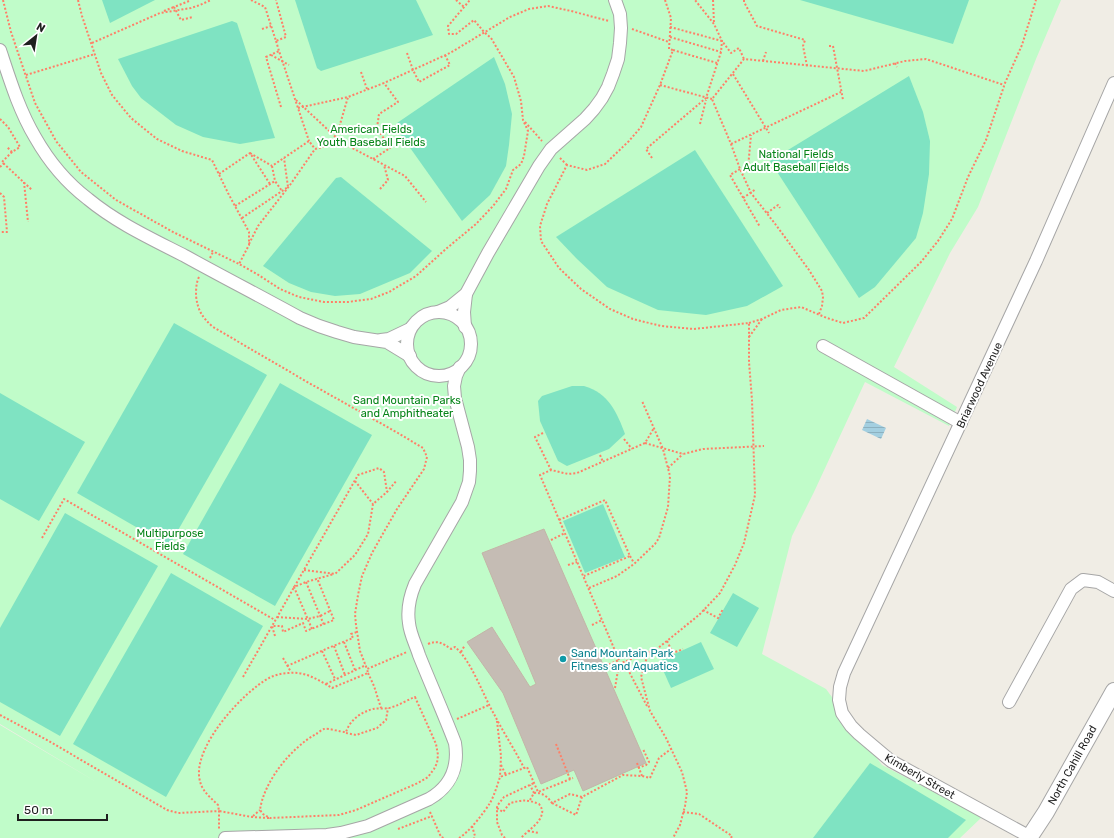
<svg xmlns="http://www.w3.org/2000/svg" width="1114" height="838" font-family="Rubik,sans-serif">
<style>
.park{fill:#c0fcc9}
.pitch{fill:#7fe3c2}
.water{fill:url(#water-rules)}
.building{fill:#c5bcb4;stroke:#c3b5a7}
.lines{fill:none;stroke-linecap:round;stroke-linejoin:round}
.minor-casing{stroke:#a6a6a6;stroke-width:14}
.tertiary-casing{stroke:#a6a6a6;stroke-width:18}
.path{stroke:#ff7f67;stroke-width:2;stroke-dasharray:2 2;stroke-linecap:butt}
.minor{stroke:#fff;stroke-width:12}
.tertiary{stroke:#fff;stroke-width:16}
.culture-dot{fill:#0f9aa8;stroke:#fff;stroke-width:1.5}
.labels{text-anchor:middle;stroke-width:4;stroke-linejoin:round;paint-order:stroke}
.park-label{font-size:11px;fill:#068418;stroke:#fff}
.street-label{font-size:11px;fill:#1f1f1f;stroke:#fff}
.culture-label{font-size:11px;fill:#0d838f;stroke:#fff;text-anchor:start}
</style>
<defs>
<pattern id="water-rules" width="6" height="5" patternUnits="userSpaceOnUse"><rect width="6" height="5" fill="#a3cfe0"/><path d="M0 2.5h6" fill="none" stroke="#8cb1c0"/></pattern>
</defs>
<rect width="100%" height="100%" fill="#f0ede5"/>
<path class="park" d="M0 0H1061L1036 59 978 207 950 253 894 367 957 407 949 426 865 382 814 492 792 536 762 654 826 689 882 765 982 817 960 838H0V725L98 783 0 724Z"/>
<g class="pitch">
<path d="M102 0H155L110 23Z"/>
<path d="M295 0H416L433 35 321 71 317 68Z"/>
<path d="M800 0H969L953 44Z"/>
<path d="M232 21 237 23 275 138 240 144 203 137 176 125 141 98 132 86 118 59Z"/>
<path d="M494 57 505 84 512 114 509 145 506 166 490 195 462 221 396 128 397 123Z"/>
<path d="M909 76 923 112 930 141 929 174 923 213 916 238 875 287 859 298 770 161Z"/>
<path d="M695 150 783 286 747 306 706 315 658 310 607 287 577 259 556 237Z"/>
<path d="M341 177 432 251 410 273 360 294 335 296 311 292 289 283 263 266 336 178Z"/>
<path d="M174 323 267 375 169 546 77 493Z"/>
<path d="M280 383 372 435 275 606 183 554Z"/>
<path d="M572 386C576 386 581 386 584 386 609 393 617 413 625 434L609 449 567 466 558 461 540 421 538 401 542 396Z"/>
<path d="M0 393 85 442 39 521 0 499Z"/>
<path d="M603 504 625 557 585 573 563 521Z"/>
<path d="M65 513 158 566 60 736 0 702V628Z"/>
<path d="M171 573 263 626 166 797 73 744Z"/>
<path d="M733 593 759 608 737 647 710 633Z"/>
<path d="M701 642 714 669 671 688 659 661Z"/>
<path d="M870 763 966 820 948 838H813Z"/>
</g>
<path class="water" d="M867 419 886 428 881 439 862 430Z"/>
<path class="building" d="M544 529 646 763 583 791 574 770 541 784 503 693 467 642 492 627 530 687 536 684 482 553Z"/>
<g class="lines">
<defs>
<g id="minor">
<path d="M0 50C10 80 19 110 35 137 48 160 67 183 88 199 117 223 152 239 185 256 223 277 262 297 300 318L319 326 337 332 354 337 387 342 410 356"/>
<path d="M438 312 450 307 466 294 488 253 539 166 551 149 585 119 594 109 602 98 608 87 613 74 618 59 620 43 621 28 620 14 615 0"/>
<circle cx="439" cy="344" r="32"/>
<path d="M465 327 464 312 466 294"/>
<path d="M381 340 389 339 410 329"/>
<path d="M823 346 961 423"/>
<path d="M1009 702 1071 589 1083 580 1098 582 1114 591"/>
<path d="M225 838 327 835 341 833 368 826 429 799C450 787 459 768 455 743 444 714 431 685 419 655 416 645 410 634 409 623 407 610 410 596 415 584L462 502 469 482 470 471V460L468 447 455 398 454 386 456 376 460 367"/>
<path d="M1032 838 891 761 859 734 851 726 842 713 839 700 840 687 844 673 1036 261 1114 83"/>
</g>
<path id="tertiary" d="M1029 838 1046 812 1114 691"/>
</defs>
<use href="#minor" class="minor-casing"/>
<use href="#tertiary" class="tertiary-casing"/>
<g class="path">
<path d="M3 0 11 32 35 103 56 141 81 172 116 200 173 232 239 264"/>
<path d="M78 0 82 16 101 73 112 95 131 118 157 139 182 151 212 160 228 193 249 232V245L239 264 257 274 280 289 299 297 324 302H348L371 299 389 292 416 276 447 248 476 224 493 206 506 189 513 170 521 164 524 156 528 131 523 120 521 101 514 77 491 38 484 32 474 20 456 34H449L448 26 470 0"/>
<path d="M251 0 265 7 276 41 286 37 276 0"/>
<path d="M456 0 464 7"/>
<path d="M665 0 671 18 669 49 673 50 660 85 641 127 629 141 605 164 587 170 567 165 547 204 540 226 541 241 559 268 581 289 610 309 633 319 661 326 694 329 749 323V362L752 400 755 495 744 543 735 565 720 593 699 615 647 657 641 677 650 711 666 738 682 772 687 792 685 806 680 825 673 838"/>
<path d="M713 0 714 23"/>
<path d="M744 0V2L757 26 805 40 803 46 807 66"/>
<path d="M189 1 174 7 181 20 193 17"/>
<path d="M164 11 174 7"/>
<path d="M670 27 722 41 731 53 739 48 744 59"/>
<path d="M262 29 271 26"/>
<path d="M632 29 669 42"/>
<path d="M670 37 721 52"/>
<path d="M276 41 279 51"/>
<path d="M92 43 160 13 191 8 200 5 211 0"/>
<path d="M829 46H833L843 100"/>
<path d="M673 50 717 63"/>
<path d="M407 53 413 70 419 82 450 65 445 55"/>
<path d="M271 55 289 65"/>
<path d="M763 61 766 52"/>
<path d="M895 63 897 67"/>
<path d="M361 72 367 89"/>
<path d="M733 74 769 133"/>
<path d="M26 75 95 54"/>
<path d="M660 85 712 99"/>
<path d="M296 100 341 142"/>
<path d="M281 107 266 57 279 51 309 141"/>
<path d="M298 108 348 97 384 83 450 53 510 17 529 9 548 6 571 11 609 21"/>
<path d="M0 119 8 127 20 147 12 152 7 147"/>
<path d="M525 122 542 141"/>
<path d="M700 124 706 100"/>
<path d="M336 138 348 97"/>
<path d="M731 144 841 92"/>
<path d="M12 152 2 162 32 190"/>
<path d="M250 153 272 166 309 141 315 149"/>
<path d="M560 158 567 165"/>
<path d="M652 158 646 149 706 98 721 52 722 41 714 24 695 0"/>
<path d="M373 159 390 148 377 128 379 114 398 102 384 83"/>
<path d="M272 166 275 181"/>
<path d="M0 167 4 163"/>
<path d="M740 169 730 175 760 227"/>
<path d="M741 171 748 168 751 135"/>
<path d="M219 174 250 153 270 184"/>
<path d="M24 182 28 222"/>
<path d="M380 189 388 180 384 165"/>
<path d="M0 193 4 197 7 232H0"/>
<path d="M743 198 756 189"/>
<path d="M235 206 275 181 282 191"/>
<path d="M767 213 778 205 780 208"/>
<path d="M242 218 288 187 284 158"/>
<path d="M249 244 258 226 290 185 315 149 341 142 405 176 426 202"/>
<path d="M210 258 213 252"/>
<path d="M199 277C196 283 196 290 196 296 198 311 202 317 213 327L309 383 398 433 423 448 427 457 424 469 397 509 372 553 362 576 358 595 355 614 356 625 360 651 367 669 407 652"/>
<path d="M819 314 822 306 823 297 822 291 809 270 776 225 751 193 740 169 731 144 712 99 744 59 864 71 905 61 926 59 1004 85"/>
<path d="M749 323 762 319 781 310 801 307 827 318 843 323 864 318 921 262 938 241 952 219 968 177 986 140 1005 83 1022 45 1036 0"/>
<path d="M749 337 762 319"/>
<path d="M543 433 535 437 551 470"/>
<path d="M624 439 632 449"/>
<path d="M645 443 683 454 703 449 764 446"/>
<path d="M600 455 603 462"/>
<path d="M668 468 683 454"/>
<path d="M355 481 373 504"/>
<path d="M559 520 605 500 630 556 584 576"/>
<path d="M42 538 64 499 275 620"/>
<path d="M551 540 565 533"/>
<path d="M630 556 634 563"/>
<path d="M568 565 577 562"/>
<path d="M304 570 335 574 355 555 368 534 373 504 387 492 397 480"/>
<path d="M306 582 324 625"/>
<path d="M589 588 617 576 634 564 655 544 659 538 668 507 670 476 663 449 642 401"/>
<path d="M703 610 718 618 723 609"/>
<path d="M277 617 308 619 320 616 330 611"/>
<path d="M592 625 602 620"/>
<path d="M312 629 294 587 306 582 334 574"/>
<path d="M275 636 272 626H282L283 632 303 623 306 631 334 620 317 578"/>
<path d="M667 641 673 653 683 649"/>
<path d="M344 642 355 670"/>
<path d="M428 644C438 640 442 643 451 649L455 647C471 660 483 695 494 714 503 732 515 750 524 768"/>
<path d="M334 646 345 675"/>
<path d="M322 651 335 679"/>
<path d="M461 652 465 645"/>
<path d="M283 658 291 672"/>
<path d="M619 664V660L540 475 551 470 568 474 577 473 645 443 654 428"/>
<path d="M287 666 333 646 353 638 351 634 357 632"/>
<path d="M605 666 619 660"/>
<path d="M368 673 374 686 381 708"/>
<path d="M243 677 358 475 379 468 384 472 387 492"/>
<path d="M326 684 366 665"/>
<path d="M615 688 619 664 624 662"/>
<path d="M415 697 436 744 438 755 437 763 434 769 428 777 418 783 356 810 339 815 270 818 263 814 260 810C264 781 291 748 316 734 318 733 321 730 324 729 329 728 340 732 346 732 350 720 361 712 373 709 378 708 384 709 389 708 398 706 407 700 415 697Z"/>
<path d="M647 706 624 662 654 650"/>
<path d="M0 715 47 740 167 810 178 813 219 811V829"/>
<path d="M457 719 489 705"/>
<path d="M497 721 501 756 500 777"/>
<path d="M346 733 356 735 377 728 386 720 388 708"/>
<path d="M556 744 570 779"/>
<path d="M637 763 642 776"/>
<path d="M501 765 506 775"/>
<path d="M638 768 646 765 649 762 643 749"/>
<path d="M534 793C542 792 548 797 552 803L570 794 582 797 623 775 642 776 650 778 659 758 671 749"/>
<path d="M530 800 534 793 530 785"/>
<path d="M552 803 576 815 582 797"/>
<path d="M497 808 503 812 510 803C523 800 526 799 539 804 541 807 543 810 542 813 541 823 527 831 521 838"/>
<path d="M430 812 441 837 444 838"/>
<path d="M683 812 699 814 732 836 731 838"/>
<path d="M253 816 260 810"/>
<path d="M269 818 252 817 219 811 218 805C209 796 200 790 199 775 197 743 242 693 269 678 275 675 282 673 289 673 305 671 319 680 332 688L368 673 367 669"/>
<path d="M472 826 475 836 474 838"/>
<path d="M398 829 432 816"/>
<path d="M528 831 539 833"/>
<path d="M459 838C469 832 483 814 490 803 494 796 497 786 500 777L527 767 538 792 573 778"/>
<path d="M505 838 502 835 497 822V806L504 797 534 783"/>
</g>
<use href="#minor" class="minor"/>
<use href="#tertiary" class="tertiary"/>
</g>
<circle class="culture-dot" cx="563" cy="659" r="4"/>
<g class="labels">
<g class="park-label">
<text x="371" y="133">American Fields<tspan x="371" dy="13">Youth Baseball Fields</tspan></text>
<text x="796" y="158">National Fields<tspan x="796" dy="13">Adult Baseball Fields</tspan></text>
<text x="407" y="404">Sand Mountain Parks<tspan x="407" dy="13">and Amphitheater</tspan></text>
<text x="170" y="537">Multipurpose<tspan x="170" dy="13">Fields</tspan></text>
</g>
<g class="street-label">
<text transform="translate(979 385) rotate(-65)" y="4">Briarwood Avenue</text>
<text transform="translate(1072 765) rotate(-61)" y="4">North Cahill Road</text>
<text transform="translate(920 776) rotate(30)" y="4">Kimberly Street</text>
</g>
<g class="culture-label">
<text x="571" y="657">Sand Mountain Park<tspan x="571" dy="13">Fitness and Aquatics</tspan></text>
</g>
</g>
<g transform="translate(36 36) rotate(30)" stroke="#ffffff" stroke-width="3" paint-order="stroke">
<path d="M0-3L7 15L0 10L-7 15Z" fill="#1f1f1f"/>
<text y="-6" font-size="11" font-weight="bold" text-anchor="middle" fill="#1f1f1f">N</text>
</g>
<path d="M18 814v6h89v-6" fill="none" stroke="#1f1f1f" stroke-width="2"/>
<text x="24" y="814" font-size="12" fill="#1f1f1f" stroke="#ffffff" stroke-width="3" paint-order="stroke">50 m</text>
</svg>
